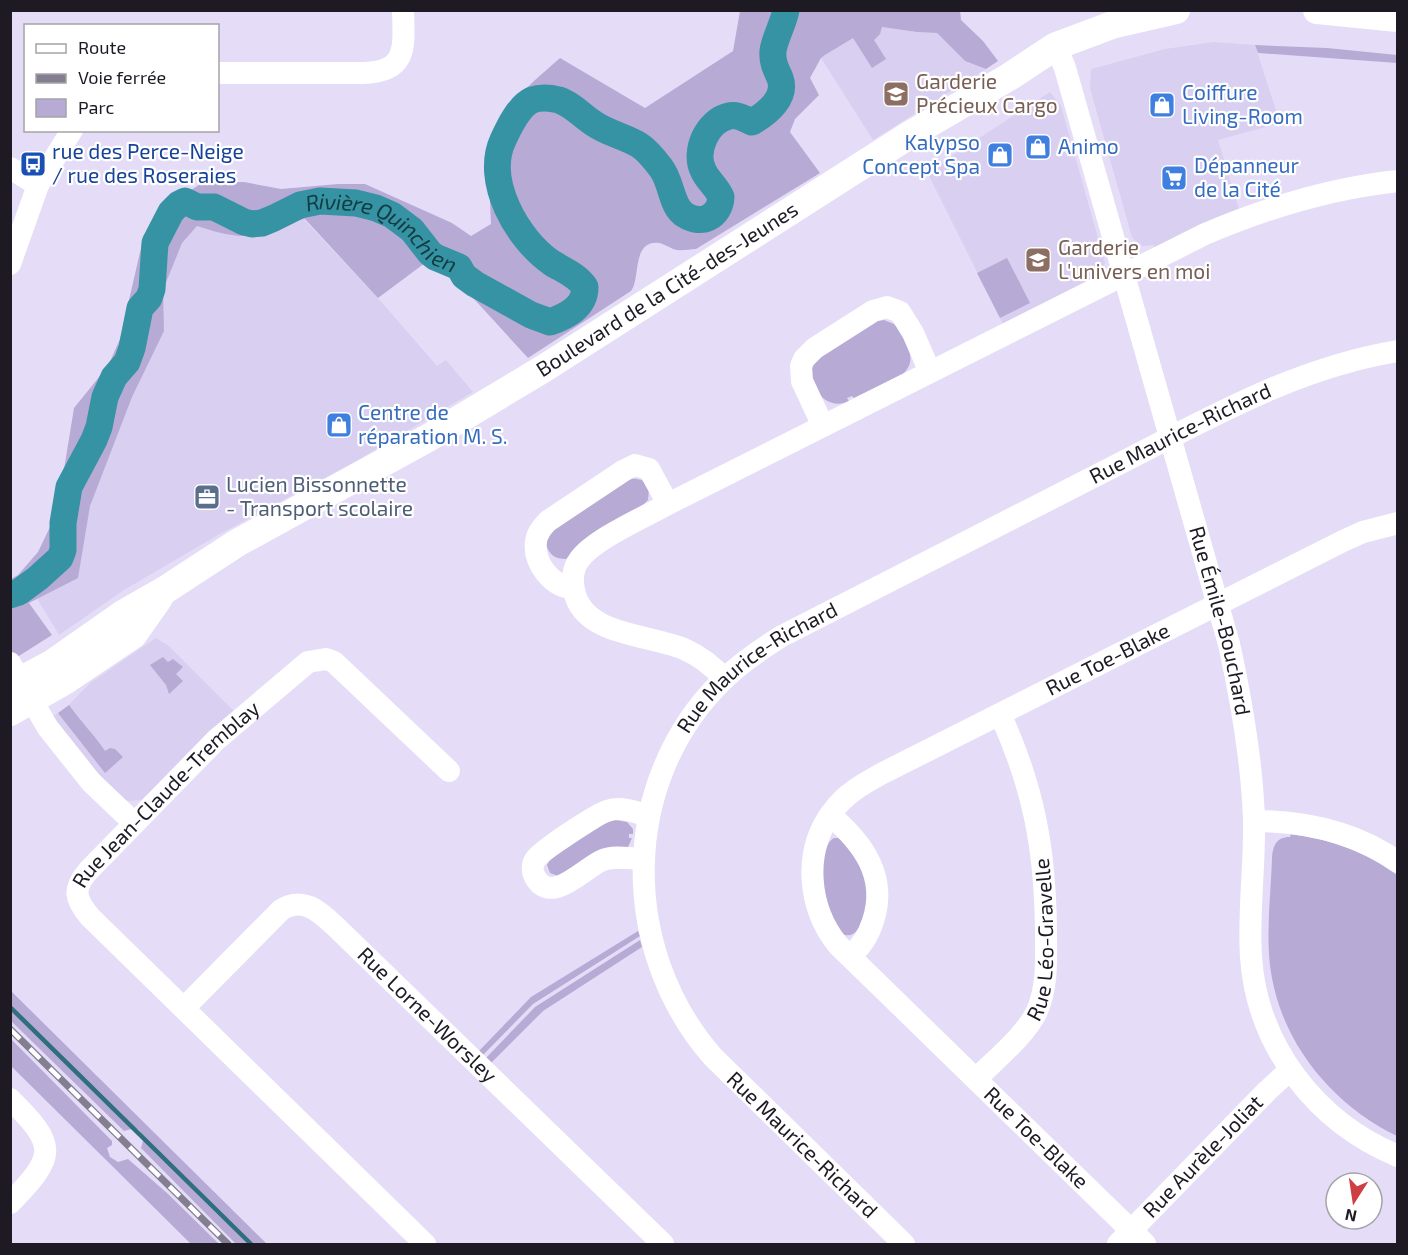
<svg xmlns="http://www.w3.org/2000/svg" width="1408" height="1255" font-family="'Exo 2',sans-serif">
<style>
.built{fill:#d9cff1}
.green{fill:#b7aad5}
.lines{fill:none;stroke-linecap:round;stroke-linejoin:round}
.stream{stroke:#2e6f7d;stroke-width:4.5}
.river{stroke:#3693a3;stroke-width:27}
.minor{stroke:#fff;stroke-width:22}
.major{stroke:#fff;stroke-width:28}
.rail-casing{stroke:#847e91;stroke-width:7}
.rail{stroke:#fff;stroke-width:4.5;stroke-dasharray:14;stroke-linecap:butt}
.labels{text-anchor:middle;stroke-width:4.5;stroke-linejoin:round;paint-order:stroke}
.education-label{font-size:21px;fill:#785e54;stroke:#fff;text-anchor:start}
.shop-label{font-size:21px;fill:#366cbe;stroke:#fff;text-anchor:start}
.transit-label{font-size:21px;fill:#164399;stroke:#fff;text-anchor:start}
.street-label{font-size:21px;fill:#1d1a24;stroke:#fff}
.service-label{font-size:21px;fill:#4e5e75;stroke:#fff;text-anchor:start}
.water-label{font-size:22px;font-style:italic;fill:#113c43;stroke:#fff}
</style>
<rect width="100%" height="100%" fill="#e5ddf8"/>
<g class="built">
<path d="M827 10 882 27 917 32 937 33 965 61 986 69 873 140 821 58 833 50Z"/>
<path d="M1213 42 1255 45 1280 123 1218 140 1239 209 1154 249V245L1143 246 1134 240 1131 234 1090 88 1091 69 1165 49Z"/>
<path d="M1050 92 1061 106 1105 263 1099 274 1091 279 1003 324 927 172Z"/>
<path d="M297 212 378 298 437 366 446 360 473 392 358 460 218 535 124 590 59 635 33 592 164 231Z"/>
<path d="M156 638 169 646 235 712 145 797 141 800 130 801 125 800 100 776 53 716 64 710 90 683Z"/>
</g>
<g class="green">
<path d="M960 10 961 20 983 41 998 61 986 69 965 61 937 33 917 32 882 27 880 34 874 40 886 59 872 68 853 38 825 55 821 58 810 78 819 95 795 119 790 132 820 173 696 249C690 249 683 251 677 250 671 249 665 244 659 243 631 240 641 279 631 291L528 358 442 264 429 260 378 298 305 219C288 220 281 226 266 232 243 241 219 233 197 226L182 243 167 280 163 292 164 331 132 397 90 506 78 578 29 603 52 635 11 661V579L18 575 38 552 50 527 59 500 74 408 108 366 120 339 144 235 163 208 202 183 244 182 281 189 338 184H365L452 223 471 236 491 224C490 199 487 154 496 131 507 101 537 79 560 58L645 108 733 51 740 11Z"/>
<path d="M1255 45 1327 48 1397 55V63L1258 53Z"/>
<path d="M1007 258 1030 303 1000 318 977 273Z"/>
<path d="M884 320 894 324 897 327C906 343 919 359 903 374L854 398 852 396 847 398 849 401C825 413 803 382 815 361L878 321Z"/>
<path d="M631 478 642 480 649 489 648 500 644 504 566 559C555 559 549 555 546 544L551 531Z"/>
<path d="M163 657 168 662 173 659 183 667 176 674 183 681 169 694 166 685 150 665Z"/>
<path d="M69 705C80 721 94 734 105 751L110 748 115 749 123 757 105 773 58 713Z"/>
<path d="M615 820 627 822 633 829V834H629V838H632L628 847 558 876 550 873 547 865 551 858 609 821Z"/>
<path d="M1291 834C1332 840 1364 851 1397 875V1136C1327 1102 1274 1034 1269 954 1267 922 1271 890 1272 858 1273 846 1276 837 1290 837Z"/>
<path d="M834 838H840C847 847 856 856 860 865 863 872 867 881 867 888 868 903 863 943 842 934 836 923 829 911 825 900 821 886 820 845 834 838Z"/>
<path d="M638 931 640 936 533 1004 483 1055 479 1051 531 997Z"/>
<path d="M640 940 642 947 543 1011 491 1063 486 1058 535 1007Z"/>
<path d="M10 991H11L267 1244H236L231 1239 141 1148 144 1137 139 1130 135 1128 124 1131 11 1021Z"/>
<path d="M11 1039 112 1141V1145L107 1148 110 1157 118 1162 128 1159 167 1193 219 1244H191L11 1066Z"/>
</g>
<g class="lines">
<path class="stream" d="M10 1007 251 1244"/>
<path class="river" id="s1" d="M10 595 19 592 38 578 60 558 63 550V523L69 487 94 440 99 427 105 397 114 377 127 362 132 348 140 308 149 298 152 289 155 243 171 212 179 204 185 201 197 207H214L244 222 252 224 262 223 274 218 300 205 320 201 356 203 376 208 392 215 412 230 430 253 435 257 459 267 464 276 475 284 531 315 550 322C567 316 585 307 585 287 577 275 563 270 552 263 517 239 484 181 503 140 509 127 519 106 532 100 541 97 551 98 559 100 572 104 582 116 593 123 607 133 624 136 639 145 647 150 655 160 661 168 672 182 671 207 685 215 702 226 720 216 721 197 717 187 707 180 703 170 694 151 707 121 729 116 737 114 745 119 752 122 768 113 787 97 780 78 776 69 772 62 773 51 775 37 783 25 786 10"/>
<g class="minor">
<path id="s2" d="M1056 46 1065 68 1229 644C1242 703 1252 760 1254 820 1255 866 1248 912 1251 957 1257 1046 1316 1122 1398 1156"/>
<path d="M218 73H363C408 72 404 47 403 10"/>
<path d="M10 168 38 185"/>
<path d="M10 264 38 185 72 130"/>
<path d="M823 426 802 381 801 366 804 359 815 348 873 311 887 307 900 312 913 333 930 372"/>
<path d="M573 588C552 587 533 563 536 541 537 533 542 527 548 521L623 471 635 465 649 469 668 504"/>
<path d="M10 663 48 728 91 782 134 823"/>
<path d="M724 679C713 666 700 656 684 649 649 634 582 636 574 590 572 580 573 568 579 560 594 539 645 517 668 504L1205 234C1266 208 1332 188 1398 181"/>
<path d="M830 815C862 842 888 876 873 921 869 934 861 947 850 956"/>
<path d="M1254 821C1306 821 1355 832 1398 862"/>
<path d="M644 859C631 859 615 855 603 860 586 866 551 907 535 877 532 872 532 865 535 860 540 851 597 814 607 811 620 806 636 812 648 816"/>
<path id="s3" d="M184 1008 281 910C303 896 319 911 335 926L663 1244"/>
<path id="s4" d="M976 1079C995 1060 1026 1035 1037 1011 1048 986 1046 958 1046 930 1045 849 1034 788 1000 714"/>
<path d="M10 1099C58 1146 56 1156 10 1203"/>
<path id="s5" d="M425 1244 90 917C75 899 72 889 89 870L216 740 308 662 326 659 334 662 449 771"/>
<path id="s6" d="M904 1244 713 1057C619 950 619 781 723 680 741 663 761 649 782 636 891 580 1000 525 1109 469 1202 422 1293 368 1398 351"/>
<path id="s7" d="M1118 1244 1267 1091 1290 1070"/>
<path id="s8" d="M1145 1244 838 945C808 908 802 851 833 811 845 794 863 784 881 774L1343 541 1363 532 1398 523"/>
</g>
<g class="major">
<path d="M1317 10 1398 18"/>
<path id="s9" d="M10 686 53 663 123 614 165 590 237 543 428 438 543 369 911 134 1009 77 1056 46 1115 24 1176 10"/>
<path d="M10 712 66 680 133 635 159 598"/>
</g>
<defs>
<path id="rail" d="M10 1029 228 1244"/>
</defs>
<use href="#rail" class="rail-casing"/>
<use href="#rail" class="rail"/>
</g>
<defs>
<symbol id="school-square" viewBox="-11 -11 22 22"><rect x="-9" y="-9" width="18" height="18" rx="4" fill="#8d6e63" stroke="#fff"/><path d="M0-5L7-2L0 1L-7-2ZM-4 1L0 2.5L4 1V4Q0 6-4 4Z" fill="#fff"/></symbol>
<symbol id="shop-square" viewBox="-11 -11 22 22"><rect x="-9" y="-9" width="18" height="18" rx="4" fill="#3f7fe0" stroke="#fff"/><path d="M-5-2.5h2.3a2.7 3.5 0 0 1 5.4 0H5L5.5 6h-11ZM-1.5-2.5h3a1.5 2.3 0 0 0-3 0Z" fill="#fff"/></symbol>
<symbol id="bus-square" viewBox="-11 -11 22 22"><rect x="-9" y="-9" width="18" height="18" rx="4" fill="#1a4fb4" stroke="#fff"/><path d="M-5-6H5V4H4V6H2V4H-2V6H-4V4H-5ZM-3.5-4V0h7V-4ZM-3.5 1.2v1.5H-2V1.2ZM2 1.2v1.5H3.5V1.2Z" fill="#fff"/></symbol>
<symbol id="supermarket-square" viewBox="-11 -11 22 22"><rect x="-9" y="-9" width="18" height="18" rx="4" fill="#3f7fe0" stroke="#fff"/><path d="M-6-5.5h2.5l.6 2H6L4.5 2H-2.5L-4.4-4H-6ZM-1.5 3.2a1.3 1.3 0 1 0 .1 0ZM3 3.2a1.3 1.3 0 1 0 .1 0Z" fill="#fff"/></symbol>
<symbol id="office-square" viewBox="-11 -11 22 22"><rect x="-9" y="-9" width="18" height="18" rx="4" fill="#5c6f8a" stroke="#fff"/><path d="M-6-3h4V-5.5h4V-3h4V5H-6ZM-1-4.5V-3h2v-1.5ZM-6 0V1H6V0Z" fill="#fff"/></symbol>
</defs>
<g fill-rule="evenodd">
<use href="#school-square" x="881" y="79" width="30" height="30"/>
<use href="#shop-square" x="1147" y="90" width="30" height="30"/>
<use href="#shop-square" x="1023" y="132" width="30" height="30"/>
<use href="#shop-square" x="985" y="140" width="30" height="30"/>
<use href="#bus-square" x="18" y="149" width="30" height="30"/>
<use href="#supermarket-square" x="1159" y="163" width="30" height="30"/>
<use href="#school-square" x="1023" y="245" width="30" height="30"/>
<use href="#shop-square" x="324" y="410" width="30" height="30"/>
<use href="#office-square" x="192" y="482" width="30" height="30"/>
</g>
<g class="labels">
<g class="education-label">
<text x="916" y="89">Garderie<tspan x="916" dy="24">Précieux Cargo</tspan></text>
<text x="1058" y="255">Garderie<tspan x="1058" dy="24">L'univers en moi</tspan></text>
</g>
<g class="shop-label">
<text x="1182" y="100">Coiffure<tspan x="1182" dy="24">Living-Room</tspan></text>
<text x="980" y="150" text-anchor="end">Kalypso<tspan x="980" dy="24">Concept Spa</tspan></text>
<text x="1058" y="154">Animo</text>
<text x="1194" y="173">Dépanneur<tspan x="1194" dy="24">de la Cité</tspan></text>
<text x="358" y="420">Centre de<tspan x="358" dy="24">réparation M. S.</tspan></text>
</g>
<g class="transit-label">
<text x="52" y="159">rue des Perce-Neige<tspan x="52" dy="24">/ rue des Roseraies</tspan></text>
</g>
<g class="street-label">
<text dy="7" stroke="none"><textPath href="#s9" startOffset="768">Boulevard de la Cité-des-Jeunes</textPath></text>
<text dy="7" stroke="none"><textPath href="#s6" startOffset="1203">Rue Maurice-Richard</textPath></text>
<text dy="7" stroke="none"><textPath href="#s2" startOffset="598">Rue Émile-Bouchard</textPath></text>
<text dy="7" stroke="none"><textPath href="#s8" startOffset="888">Rue Toe-Blake</textPath></text>
<text dy="7" stroke="none"><textPath href="#s6" startOffset="717">Rue Maurice-Richard</textPath></text>
<text dy="7" stroke="none"><textPath href="#s5" startOffset="630">Rue Jean-Claude-Tremblay</textPath></text>
<text dy="7" stroke="none"><textPath href="#s4" startOffset="164">Rue Léo-Gravelle</textPath></text>
<text dy="7" stroke="none"><textPath href="#s3" startOffset="328">Rue Lorne-Worsley</textPath></text>
<text transform="translate(1036 1138) rotate(44)" y="7">Rue Toe-Blake</text>
<text transform="translate(802 1145) rotate(44)" y="7">Rue Maurice-Richard</text>
<text dy="7" stroke="none"><textPath href="#s7" startOffset="122">Rue Aurèle-Joliat</textPath></text>
</g>
<g class="service-label">
<text x="226" y="492">Lucien Bissonnette<tspan x="226" dy="24">- Transport scolaire</tspan></text>
</g>
<g class="water-label">
<text dy="8" stroke="none"><textPath href="#s1" startOffset="668">Rivière Quinchien</textPath></text>
</g>
</g>
<rect width="1408" height="1255" fill="none" stroke="#1d1a24" stroke-width="24"/>
<rect x="24" y="24" width="195" height="108" fill="#ffffff" stroke="#a5a3a7" stroke-width="1.5"/>
<rect x="36" y="44" width="30" height="9" fill="#ffffff" stroke="#a5a3a7" stroke-width="1.5"/>
<text x="78" y="54" font-size="18" fill="#1d1a24">Route</text>
<rect x="36" y="74" width="30" height="9" fill="#847e91" stroke="#a5a3a7" stroke-width="1.5"/>
<text x="78" y="84" font-size="18" fill="#1d1a24">Voie ferrée</text>
<rect x="36" y="99" width="30" height="18" fill="#b7aad5" stroke="#a5a3a7" stroke-width="1.5"/>
<text x="78" y="114" font-size="18" fill="#1d1a24">Parc</text>
<g transform="translate(1354 1201) rotate(192)"><circle r="28" fill="#ffffff" stroke="#a5a3a7" stroke-width="1.5"/>
<path d="M0-4.5L10 22L0 15L-10 22Z" fill="#ce3f44"/>
<text y="-9" font-size="16" font-weight="bold" text-anchor="middle" fill="#1d1a24">N</text>
</g>
</svg>
